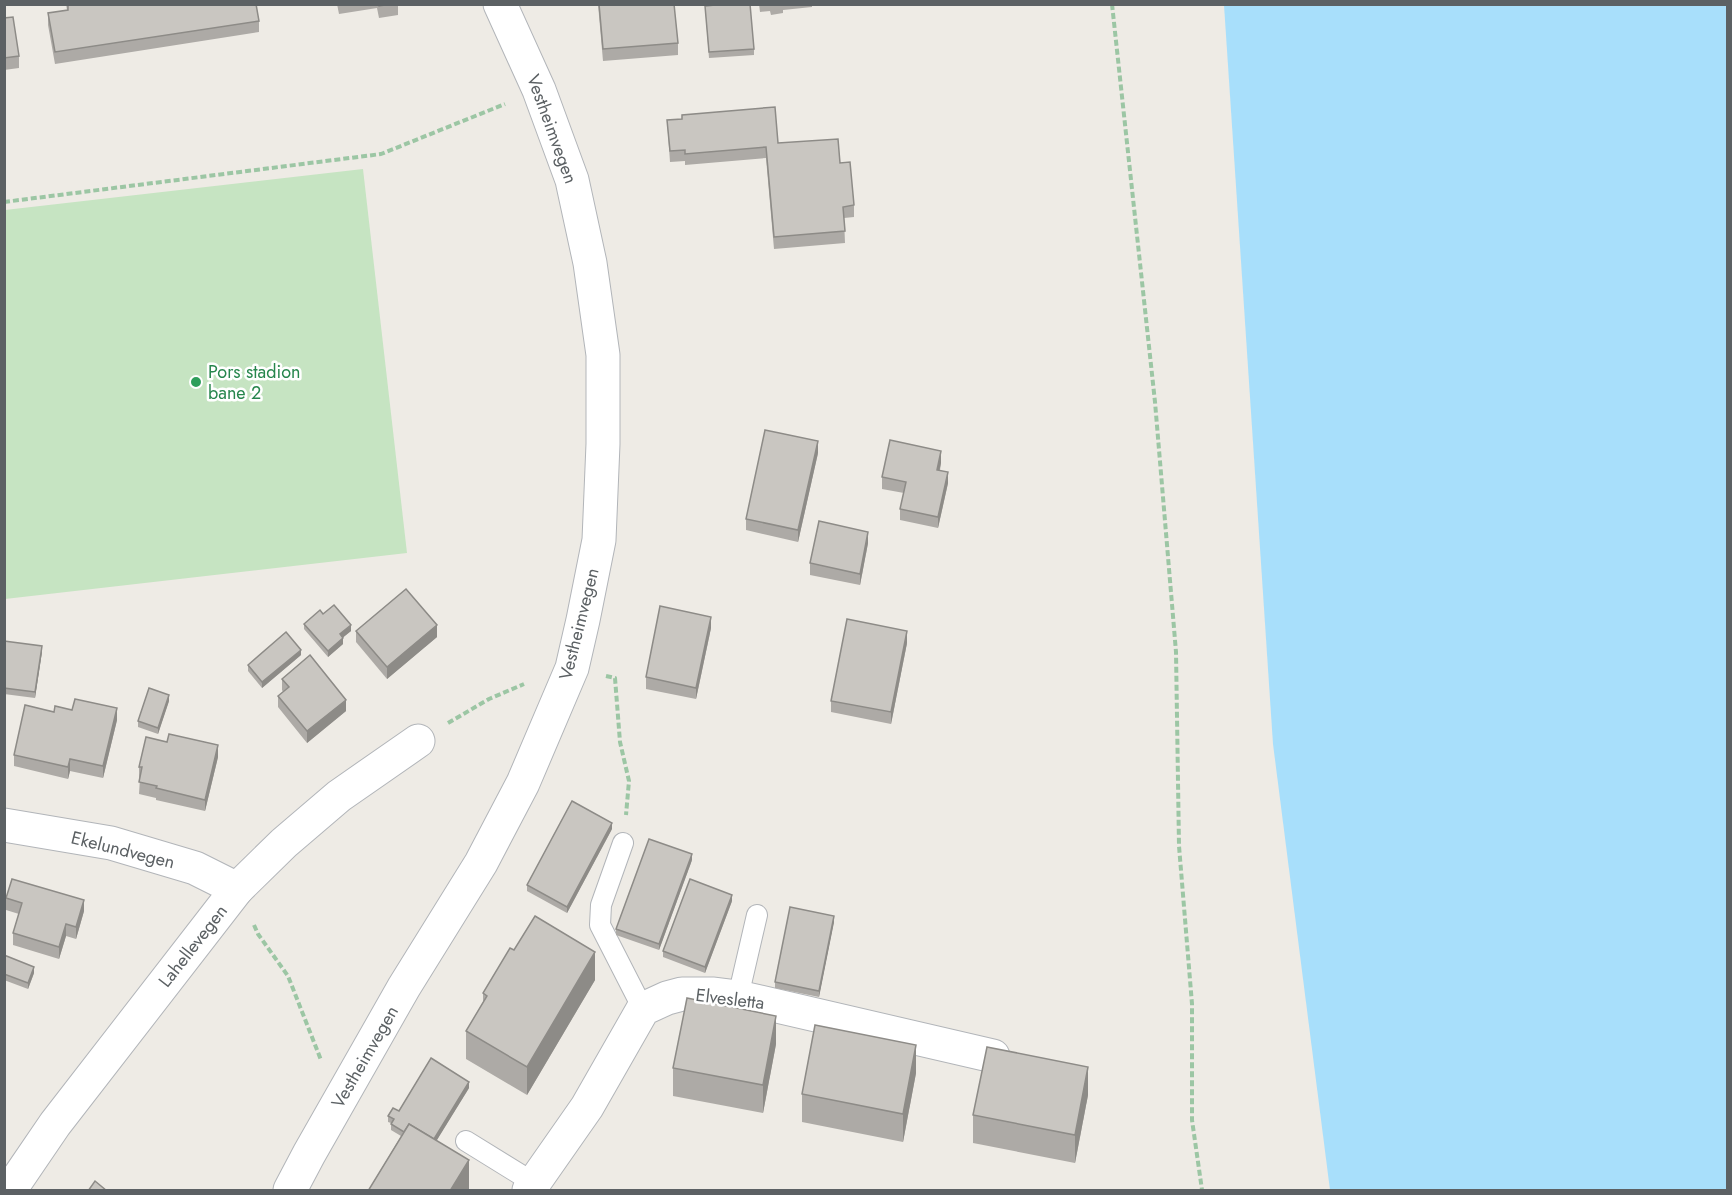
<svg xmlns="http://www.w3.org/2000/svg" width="1732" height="1195" font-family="Jost,sans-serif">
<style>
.green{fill:#c6e4c2}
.water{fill:#a8dffb}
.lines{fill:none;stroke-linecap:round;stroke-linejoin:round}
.service-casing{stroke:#b2b5b9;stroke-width:22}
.minor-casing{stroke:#b2b5b9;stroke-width:35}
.path{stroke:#9cc6a4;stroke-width:4;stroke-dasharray:6 3;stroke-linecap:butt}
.service{stroke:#fff;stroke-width:20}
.minor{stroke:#fff;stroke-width:33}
.wall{fill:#adaaa6}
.shaded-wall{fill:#8d8b87}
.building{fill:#c9c6c1;stroke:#8d8b87;stroke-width:1.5}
.leisure-dot{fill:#2e9e5b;stroke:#fff;stroke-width:2}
.labels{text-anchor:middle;stroke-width:5;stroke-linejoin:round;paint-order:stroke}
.street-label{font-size:18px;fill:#5c6164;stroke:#fff}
.leisure-label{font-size:18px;fill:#27864d;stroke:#fff;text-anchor:start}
</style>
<rect width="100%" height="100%" fill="#eeebe5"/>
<path class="green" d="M363 169 407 553 5 599V210Z"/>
<path class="water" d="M1224 5H1727V1190H1330L1273 744Z"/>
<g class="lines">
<defs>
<g id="service">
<path d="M623 843 601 905 600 925 643 1009"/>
<path d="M738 997 757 915"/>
<path d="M466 1141 534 1183"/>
</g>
<g id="minor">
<path d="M4 825 111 843 195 868 237 889"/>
<path d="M10 1190 55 1124 237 889 284 843 339 796 418 741"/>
<path d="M290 1190 309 1154 404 987 481 863 523 783 572 668 583 620 599 540 603 444V355L590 263 572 180 539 90 500 4"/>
<path d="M529 1190 587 1107 643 1009 667 998 682 994H714L738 997 993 1056"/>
</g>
</defs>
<use href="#service" class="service-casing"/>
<use href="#minor" class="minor-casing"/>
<g class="path">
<path d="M1112 4 1155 402 1176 652 1179 846 1192 1004V1120L1202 1190"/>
<path d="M4 202 381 154 505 104"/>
<path d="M606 676 615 678 620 742 629 781 626 815"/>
<path d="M448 723 489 699 524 684"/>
<path d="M254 925 258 934 288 976 321 1060"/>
</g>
<use href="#service" class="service"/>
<use href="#minor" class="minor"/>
</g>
<g class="wall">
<path d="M66 4H256L259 21V32L55 64 48 25V13L67 10Z"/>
<path d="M337 4H398V15L379 18 377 8 339 14Z"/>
<path d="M598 4H674L678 43V55L603 61Z"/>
<path d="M759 4H812V7L783 10V13L771 15 770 11 760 12Z"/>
<path d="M705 6 754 49V55L709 58Z"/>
<path d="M4 18 19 56V68L4 70Z"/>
<path d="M667 120 778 143 840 163 854 205V217L844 218 845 243 774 249 766 158 685 165V161L670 162Z"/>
<path d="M818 453 798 542 746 530V519Z"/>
<path d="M941 463 940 470 948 483 938 528 900 520V509L904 493 882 489V477Z"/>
<path d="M868 543 860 585 810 575V563Z"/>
<path d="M323 614 351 631 343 637V644L328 657 304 629V624Z"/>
<path d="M711 628 696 699 646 689V677Z"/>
<path d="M356 631 437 637 387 679 356 642Z"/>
<path d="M4 641 42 652 35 698 4 694Z"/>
<path d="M907 643 891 724 831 712V701Z"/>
<path d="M301 655 262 688 248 671V665Z"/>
<path d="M282 679 346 711 307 743 278 707V696L283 692 282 690Z"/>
<path d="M169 701 158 734 138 727V721Z"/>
<path d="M54 712 117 720 103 778 70 771 68 779 14 766V755Z"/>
<path d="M218 757 205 811 156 800V798L139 794 140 778H139V767Z"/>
<path d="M612 829 567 913 527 891V885Z"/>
<path d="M692 860 659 950 616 935V929Z"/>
<path d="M6 898 84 911 76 939 66 936 59 959 13 945V933L19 914 6 910Z"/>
<path d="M732 901 705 973 663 957V951Z"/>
<path d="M834 922 819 997 775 988V982Z"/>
<path d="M514 950 595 980 527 1095 466 1059V1031L483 1002V993Z"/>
<path d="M4 955 34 973 28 989 4 980Z"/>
<path d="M776 1044 763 1113 673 1096V1068Z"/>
<path d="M916 1073 903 1142 802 1122V1094Z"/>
<path d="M469 1088 436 1141 469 1189 467 1191H368L401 1136 391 1130V1123L388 1122V1116L399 1111Z"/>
<path d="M1088 1095 1075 1163 973 1143V1115Z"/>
</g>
<g class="shaded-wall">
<path d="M818 441V453L798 542V530Z"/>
<path d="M941 451V463L937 481V470Z"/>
<path d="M948 472V483L938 528V517Z"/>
<path d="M868 532V543L860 585V574Z"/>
<path d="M711 617V628L696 699V688Z"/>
<path d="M351 625V631L340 640V634Z"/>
<path d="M437 625V637L387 679V667Z"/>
<path d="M907 631V643L891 724V712Z"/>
<path d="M343 638V644L328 657V651Z"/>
<path d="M42 646V652L35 698V692Z"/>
<path d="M301 650V655L262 688V682Z"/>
<path d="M169 695V701L158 734V728Z"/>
<path d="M346 700V711L307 743V731Z"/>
<path d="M117 708V720L103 778V766Z"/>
<path d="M218 745V757L205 811V800Z"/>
<path d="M70 759V771L68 779V767Z"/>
<path d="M612 823V829L567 913V907Z"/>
<path d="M692 854V860L659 950V944Z"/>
<path d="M732 895V901L705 973V967Z"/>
<path d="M84 900V911L76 939V927Z"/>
<path d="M834 916V922L819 997V991Z"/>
<path d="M66 924V936L59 959V947Z"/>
<path d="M595 952V980L527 1095V1067Z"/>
<path d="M34 967V973L28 989V983Z"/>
<path d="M776 1016V1044L763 1113V1085Z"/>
<path d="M916 1045V1073L903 1142V1114Z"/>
<path d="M1088 1067V1095L1075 1163V1135Z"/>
<path d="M469 1082V1088L429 1153V1147Z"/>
<path d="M469 1160V1189L467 1191H450Z"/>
</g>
<g class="building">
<path d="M68 4H256L259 21 55 52 48 13 68 10Z"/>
<path d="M378 4H392L379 6Z"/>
<path d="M599 4H674L678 43 603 49Z"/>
<path d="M726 4H750L754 49 709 52 705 6Z"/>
<path d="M13 17 19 56 4 58V18Z"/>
<path d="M775 107 778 143 838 139 840 163 850 162 854 205 843 207 845 231 774 237 766 147 685 154V150L670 151 667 120 682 119V115Z"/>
<path d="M765 430 818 441 798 530 746 519Z"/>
<path d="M890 440 941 451 937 470 948 472 938 517 900 509 906 482 882 477Z"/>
<path d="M819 521 868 532 860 574 810 563Z"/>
<path d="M406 589 437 625 387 667 356 631Z"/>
<path d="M334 605 351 625 340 634 343 638 328 651 304 624 320 610 323 614Z"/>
<path d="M660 606 711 617 696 688 646 677Z"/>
<path d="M847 619 907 631 891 712 831 701Z"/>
<path d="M286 632 301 650 262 682 248 665Z"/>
<path d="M4 641 42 646 35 692 4 688Z"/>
<path d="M310 655 346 700 307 731 278 696 289 687 282 679Z"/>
<path d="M149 688 169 695 158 728 138 721Z"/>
<path d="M75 699 117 708 103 766 70 759 68 767 14 755 25 705 54 712 55 706 72 710Z"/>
<path d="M169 734 218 745 205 800 156 788 157 786 139 782 142 767H139L146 737 167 742Z"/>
<path d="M572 801 612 823 567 907 527 885Z"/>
<path d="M649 839 692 854 659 944 616 929Z"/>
<path d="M12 879 84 900 76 927 66 924 59 947 13 933 22 903 6 898Z"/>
<path d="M690 879 732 895 705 967 663 951Z"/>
<path d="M790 907 834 916 819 991 775 982Z"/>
<path d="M535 916 595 952 527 1067 466 1031 487 996 483 993 510 948 514 950Z"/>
<path d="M4 955 34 967 28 983 4 974Z"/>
<path d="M687 998 776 1016 763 1085 673 1068Z"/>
<path d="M815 1025 916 1045 903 1114 802 1094Z"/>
<path d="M987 1047 1088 1067 1075 1135 973 1115Z"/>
<path d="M431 1058 469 1082 434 1139 409 1124 404 1132 391 1124 394 1119 388 1116 393 1108 399 1111Z"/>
<path d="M409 1124 469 1160 450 1191H368Z"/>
<path d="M95 1181 107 1191H88Z"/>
</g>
<circle class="leisure-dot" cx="196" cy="382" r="6"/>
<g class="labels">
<g class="street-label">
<text transform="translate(552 129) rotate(70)" y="6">Vestheimvegen</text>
<text transform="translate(579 624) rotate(-76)" y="6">Vestheimvegen</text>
<text transform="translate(123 850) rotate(14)" y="6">Ekelundvegen</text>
<text transform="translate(193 946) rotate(-52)" y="6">Lahellevegen</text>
<text transform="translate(730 999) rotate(7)" y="6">Elvesletta</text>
<text transform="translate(365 1057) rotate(-60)" y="6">Vestheimvegen</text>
</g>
<g class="leisure-label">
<text x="208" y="378">Pors stadion<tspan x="208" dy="21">bane 2</tspan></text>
</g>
</g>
<rect width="1732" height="1195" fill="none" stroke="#5c6164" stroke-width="12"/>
</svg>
